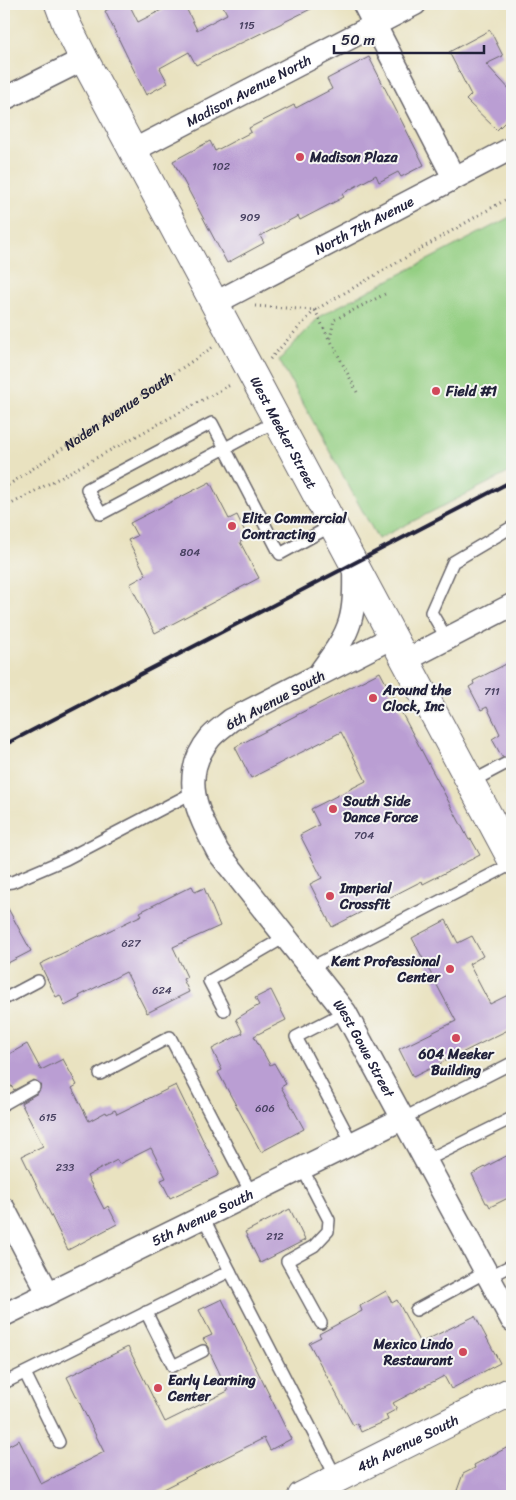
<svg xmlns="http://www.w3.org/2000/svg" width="516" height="1500" font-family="Sriracha,sans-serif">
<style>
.green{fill:#94cf83;stroke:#5b785f}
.building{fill:#ba9ed3}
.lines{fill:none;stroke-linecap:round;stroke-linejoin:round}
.lane-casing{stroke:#68656a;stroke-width:14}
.street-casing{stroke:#68656a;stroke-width:25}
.secondary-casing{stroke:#68656a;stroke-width:30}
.path{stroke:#68656a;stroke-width:3;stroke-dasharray:1 4;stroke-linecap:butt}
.lane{stroke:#fff;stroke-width:11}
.street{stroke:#fff;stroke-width:22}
.secondary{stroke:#fff;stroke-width:28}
.rail{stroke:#22223b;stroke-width:4}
.poi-dot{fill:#d1495b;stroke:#f6f6f2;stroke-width:2}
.labels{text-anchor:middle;stroke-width:4;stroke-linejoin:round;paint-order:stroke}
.number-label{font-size:11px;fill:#484161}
.street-label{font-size:14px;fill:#22223b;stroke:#f6f6f2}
.poi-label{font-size:14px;font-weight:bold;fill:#22223b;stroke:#f6f6f2;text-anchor:start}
</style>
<rect width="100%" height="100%" fill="#f6f6f2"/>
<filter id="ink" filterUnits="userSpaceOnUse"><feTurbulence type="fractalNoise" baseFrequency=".02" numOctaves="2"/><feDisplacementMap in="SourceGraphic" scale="10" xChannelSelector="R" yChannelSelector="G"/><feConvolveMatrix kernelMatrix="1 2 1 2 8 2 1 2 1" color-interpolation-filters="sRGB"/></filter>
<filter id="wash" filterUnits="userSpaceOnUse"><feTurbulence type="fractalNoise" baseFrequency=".0096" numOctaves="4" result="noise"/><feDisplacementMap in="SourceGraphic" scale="20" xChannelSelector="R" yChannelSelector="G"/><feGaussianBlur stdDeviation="1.12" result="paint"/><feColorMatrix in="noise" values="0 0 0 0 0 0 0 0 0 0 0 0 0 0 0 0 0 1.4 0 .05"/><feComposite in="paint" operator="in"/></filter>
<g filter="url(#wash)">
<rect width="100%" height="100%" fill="#e9e2c0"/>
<path class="green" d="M512 216V471L378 539 279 360 320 316Z"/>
<g id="blocks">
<g class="building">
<path d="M118 4H129L138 22 173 4H184L197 30 227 14 222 4H321L196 65 189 52 160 68 168 83 146 95 105 11Z"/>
<path d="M490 30 503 56 486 64 512 92V115L497 130 466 100 471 95 449 52Z"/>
<path d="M369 57 424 165 401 177 398 172 379 182 376 175 342 194 344 197 300 220 298 216 260 236 264 243 227 263 173 161 210 141 215 151 251 132 249 128 294 105 296 108 332 89 327 79Z"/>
<path d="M210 482 229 519 237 515 248 538 240 542 259 578 155 633 130 584 146 575 128 540 137 536 130 523Z"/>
<path d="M512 661V763L509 757H502L492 739 500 734 487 707 481 710 469 687 474 684 473 681Z"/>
<path d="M380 672 469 840 471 839 480 855 423 884 422 881 332 927 310 884 322 878 300 835 319 825 311 809 366 781 341 732 251 778 235 747Z"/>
<path d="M192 886 195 892 204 888 220 926 173 947 187 977 183 979 189 992 147 1013 126 972 79 996 80 998 65 1006 60 995 56 997 40 964 142 915 140 912Z"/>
<path d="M4 901 31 951 4 965Z"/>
<path d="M446 920 458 943 472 936 483 956 469 964 490 1004 512 993V1028L413 1077 399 1049 456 1021 412 938Z"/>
<path d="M271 990 286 1020 254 1036 270 1065 274 1063 286 1084 281 1087 304 1129 261 1152 218 1072 222 1070 212 1049 243 1033 236 1019 259 1005 255 998Z"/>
<path d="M27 1044 41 1070 63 1059 77 1085 72 1088 89 1121 106 1112 107 1114 115 1110 117 1114 176 1085 219 1173 217 1176 170 1198 161 1180 166 1178 151 1148 119 1164 117 1160 87 1176 104 1209 108 1206 117 1224 68 1250 22 1156 43 1146 21 1103 38 1093 41 1084 34 1080 14 1090 9 1083 4 1086V1057Z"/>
<path d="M512 1153V1196L490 1207 488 1203H486L472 1174Z"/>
<path d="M290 1209 305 1240 260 1263 245 1232Z"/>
<path d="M386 1291 392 1303 397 1300 420 1343 475 1316 500 1363 451 1389 444 1376 393 1403 397 1409 386 1415 388 1420 361 1432 357 1423 353 1425 309 1343 321 1337 319 1334 362 1311 360 1306Z"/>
<path d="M222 1299 291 1439 270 1450 264 1438 149 1496H9L4 1486V1448L19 1440 41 1484 104 1452 67 1377 128 1347 165 1422 228 1391 210 1353 209 1347 203 1339 212 1335 199 1310Z"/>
<path d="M512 1445V1496H455L463 1474 475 1468 474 1465Z"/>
</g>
</g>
</g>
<g filter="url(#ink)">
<use href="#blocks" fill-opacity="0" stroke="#68656a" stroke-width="1"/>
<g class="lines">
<defs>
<g id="lane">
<path d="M278 420 101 514 87 489 212 423 280 554 333 525"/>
<path d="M447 639 431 612 453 562 512 527"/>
<path d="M471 782 505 764"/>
<path d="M4 883 12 882 66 859 192 793"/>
<path d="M310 968 512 864"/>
<path d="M4 999 38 981"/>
<path d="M224 1010 209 981 285 937"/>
<path d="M345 1012 296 1037 352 1143"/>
<path d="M100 1074 170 1037 251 1193"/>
<path d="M4 1104 34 1087"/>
<path d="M402 1119 512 1063"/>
<path d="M425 1161 512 1118"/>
<path d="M302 1168 329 1220 328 1231 314 1246 287 1261 321 1323"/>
<path d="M230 1271 337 1479"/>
<path d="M488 1277 512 1265"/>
<path d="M416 1310 486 1272"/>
<path d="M146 1312 173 1366 203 1351"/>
<path d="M25 1373 59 1442"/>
<path d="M4 1383 230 1271 203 1217"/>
</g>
<g id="street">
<path d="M364 4 454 178"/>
<path d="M4 99 84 59"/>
<path id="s2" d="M134 150 415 4"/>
<path id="s3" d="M215 303 512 148"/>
<path id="s4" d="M393 637 231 720C224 726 216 731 210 738 178 777 198 814 218 852L345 1012 512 1320"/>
<path d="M406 660 512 605"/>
<path d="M321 671C353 628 355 618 354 565"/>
<path d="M4 1209 48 1293"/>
<path id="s5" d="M4 1315 402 1119"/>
</g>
<g id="secondary">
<path id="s6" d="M59 4 66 23 84 59 512 860"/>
<path id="s7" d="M302 1496 512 1391"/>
</g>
</defs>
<use href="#lane" class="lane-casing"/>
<use href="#street" class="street-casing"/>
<use href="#secondary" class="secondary-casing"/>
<g class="path">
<path d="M255 306 315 310 329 339"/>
<path d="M270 359 315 310 512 196"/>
<path d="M357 392 330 339 334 320 387 293"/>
<path id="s1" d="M4 488 213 347"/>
<path d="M4 508 232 384"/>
</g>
<use href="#lane" class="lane"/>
<use href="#street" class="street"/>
<use href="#secondary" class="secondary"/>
<path class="rail" d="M4 745 512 481"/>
</g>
</g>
<g class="poi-dot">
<circle cx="300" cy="157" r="5"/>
<circle cx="436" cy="391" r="5"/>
<circle cx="232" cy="526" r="5"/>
<circle cx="373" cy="698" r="5"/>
<circle cx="333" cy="809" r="5"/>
<circle cx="330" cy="896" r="5"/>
<circle cx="450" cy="969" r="5"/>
<circle cx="456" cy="1038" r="5"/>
<circle cx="463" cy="1352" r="5"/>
<circle cx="158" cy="1388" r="5"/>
</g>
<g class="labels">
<g class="number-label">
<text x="247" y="29">115</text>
<text x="221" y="170">102</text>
<text x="250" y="221">909</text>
<text x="190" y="556">804</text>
<text x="492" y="695">711</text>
<text x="364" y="839">704</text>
<text x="131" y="947">627</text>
<text x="162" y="994">624</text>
<text x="265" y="1112">606</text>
<text x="48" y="1121">615</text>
<text x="65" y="1171">233</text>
<text x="275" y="1240">212</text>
</g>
<g class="street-label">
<text dy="5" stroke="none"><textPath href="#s2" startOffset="129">Madison Avenue North</textPath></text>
<text dy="5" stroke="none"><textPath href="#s3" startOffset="168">North 7th Avenue</textPath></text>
<text dy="5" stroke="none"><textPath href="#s1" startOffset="138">Naden Avenue South</textPath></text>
<text dy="5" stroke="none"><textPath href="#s6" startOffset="484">West Meeker Street</textPath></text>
<text transform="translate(275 700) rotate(-28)" y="5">6th Avenue South</text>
<text dy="5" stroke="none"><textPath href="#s4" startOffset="578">West Gowe Street</textPath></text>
<text dy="5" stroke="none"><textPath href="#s5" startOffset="221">5th Avenue South</textPath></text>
<text dy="5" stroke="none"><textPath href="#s7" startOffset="118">4th Avenue South</textPath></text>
</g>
<g class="poi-label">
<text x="310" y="162">Madison Plaza</text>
<text x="446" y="396">Field #1</text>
<text x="242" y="523">Elite Commercial<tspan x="242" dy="16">Contracting</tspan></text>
<text x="383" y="695">Around the<tspan x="383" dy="16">Clock, Inc</tspan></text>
<text x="343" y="806">South Side<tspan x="343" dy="16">Dance Force</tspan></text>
<text x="340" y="893">Imperial<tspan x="340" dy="16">Crossfit</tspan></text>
<text x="440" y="966" text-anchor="end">Kent Professional<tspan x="440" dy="16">Center</tspan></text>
<text x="456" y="1059" text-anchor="middle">604 Meeker<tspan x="456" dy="16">Building</tspan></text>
<text x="453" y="1349" text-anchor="end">Mexico Lindo<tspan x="453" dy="16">Restaurant</tspan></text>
<text x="168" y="1385">Early Learning<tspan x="168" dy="16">Center</tspan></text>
</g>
</g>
<rect width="516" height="1500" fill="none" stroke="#f6f6f2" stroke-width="20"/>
<path d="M334 45v8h150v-8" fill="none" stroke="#22223b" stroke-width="2.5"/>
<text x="341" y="45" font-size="15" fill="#22223b" stroke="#f6f6f2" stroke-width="4" paint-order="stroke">50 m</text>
</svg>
